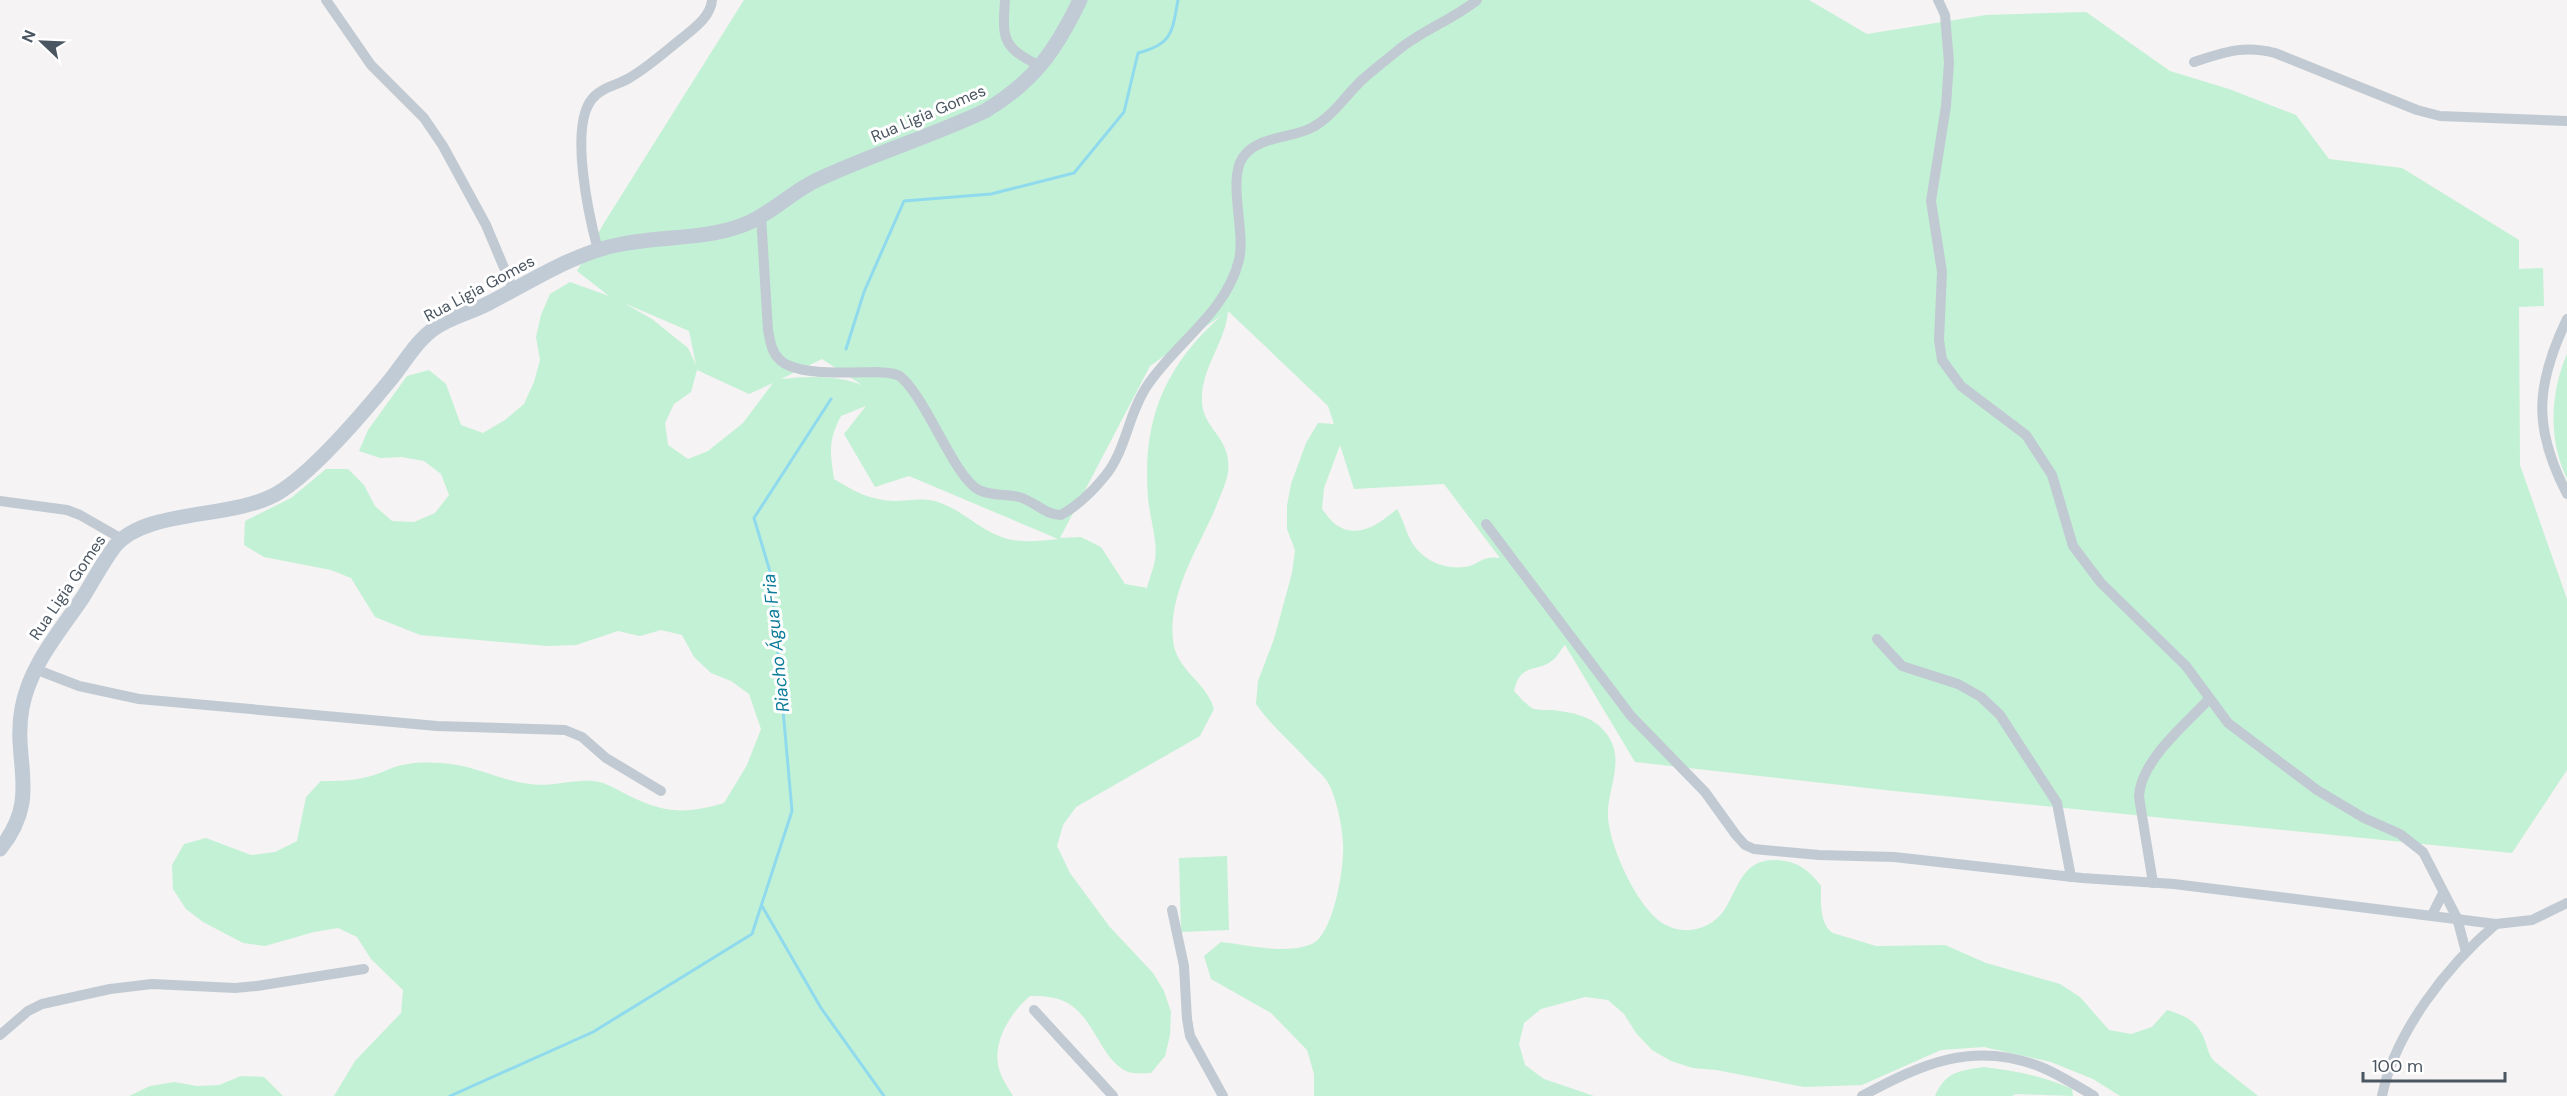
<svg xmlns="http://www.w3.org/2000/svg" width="2567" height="1096" font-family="'DM Sans',sans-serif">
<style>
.green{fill:#c3f1d5;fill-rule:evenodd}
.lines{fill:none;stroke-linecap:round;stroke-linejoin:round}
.stream{stroke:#90daee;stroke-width:3}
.street{stroke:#c1cad2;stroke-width:10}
.secondary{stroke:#c1cbd6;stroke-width:15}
.labels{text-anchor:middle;stroke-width:6;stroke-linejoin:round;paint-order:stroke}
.street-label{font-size:16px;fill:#4a5661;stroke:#fff}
.water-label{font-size:18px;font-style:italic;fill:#0c7c9b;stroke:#fff}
</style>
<rect width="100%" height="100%" fill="#f5f3f3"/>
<g class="green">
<path d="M744 0H1809L1867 34 1986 15 2086 12 2170 71 2229 89 2296 115 2329 159 2402 168 2519 240V269L2543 268 2544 306 2519 307 2520 465 2567 599V770L2512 853 1894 791 1635 762 1565 645C1561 649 1557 657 1553 660 1537 673 1520 662 1514 691 1519 696 1527 706 1534 709 1539 710 1547 710 1552 710 1577 713 1597 717 1610 739 1623 761 1609 788 1608 810 1606 841 1638 911 1666 925 1686 936 1712 929 1725 909 1739 886 1743 859 1776 860 1797 861 1809 870 1821 886 1821 901 1819 924 1833 933L1876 946 1945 945 1986 963 2060 984 2080 997 2109 1030 2131 1034 2152 1027 2167 1010C2183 1015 2194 1019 2202 1034 2207 1043 2207 1053 2214 1061L2258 1096H2120L2093 1079 2051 1062 1984 1047 1941 1050 1862 1085 1804 1087 1716 1070 1693 1068 1671 1061 1652 1050 1636 1033 1624 1014 1608 1000 1585 997 1541 1009 1524 1023 1519 1044 1525 1065 1544 1079 1594 1096H1314V1074L1307 1050 1271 1013 1211 979 1204 956 1221 942C1249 945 1285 955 1312 944 1334 934 1345 864 1343 842 1342 825 1336 795 1327 781 1323 775 1316 769 1311 764 1293 744 1272 727 1256 704L1258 681 1274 639 1292 573 1295 550 1287 529V506L1291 484 1306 443 1318 423 1334 424 1328 406 1228 311C1226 342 1200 369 1202 402 1203 430 1232 437 1228 472 1226 484 1220 496 1216 507 1198 549 1168 593 1173 640 1176 671 1206 681 1214 709L1200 736 1076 807 1063 825 1057 846 1070 873 1109 926 1153 973 1164 991 1171 1012 1170 1035 1165 1056 1151 1073C1144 1073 1134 1074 1128 1072 1117 1067 1110 1058 1104 1049 1082 1013 1075 995 1030 996 1009 1014 989 1046 1001 1075 1004 1082 1009 1089 1013 1096H334L355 1061 401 1013 403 990 371 959 357 937 338 928 314 932 265 946 243 943 203 922 186 909 173 889 172 865 184 844 206 838 251 855 275 852 297 841 306 797 321 781C337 781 352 781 367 777 376 775 384 771 392 768 408 762 426 762 442 763 474 765 501 781 530 784 554 788 580 776 603 783 614 787 625 794 636 799 669 814 689 813 724 803L747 765 761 729 749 694 731 681 711 673 694 657 682 635 661 630 640 636 618 631 576 645 547 646 420 635 375 617 351 578 331 570 264 557 244 545 245 521 291 498 326 469H348L364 485 375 506 392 521 414 522 435 513 449 495 441 474 424 461 402 457 380 458 359 451 368 430 407 376 429 370 446 384 461 425 483 433 505 420 524 404 534 382 540 360 536 337 541 315 550 294 570 282 609 296 577 271 604 223ZM624 303 689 331 696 365 688 348 652 319ZM1222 315C1164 367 1142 420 1148 498 1150 519 1158 541 1155 561 1153 570 1149 579 1147 588L1125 584 1101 547 1081 537 1060 538 1150 366ZM822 359 862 385C837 375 808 376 781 379ZM697 370 749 394 773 383 743 423 708 451 688 459 668 445 665 423 674 404 691 392ZM866 406 844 434 875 487 909 476 1058 539C1039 541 1017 544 999 536 979 528 963 512 943 504 926 496 911 501 893 501 870 500 853 491 834 479 830 451 828 441 841 416ZM1340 445 1354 489 1444 484 1500 558C1482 555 1479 565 1465 567 1443 570 1420 559 1410 539 1405 529 1403 519 1397 509 1380 523 1360 539 1338 526 1332 523 1326 514 1322 509L1324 488Z"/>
<path d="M2567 354V479C2548 440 2550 393 2567 354Z"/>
<path d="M1227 856 1229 930 1181 932 1179 858Z"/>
<path d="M1984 1067C2016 1071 2043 1076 2072 1089L2073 1096 2016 1094 2012 1096H1935C1946 1071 1959 1071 1984 1067Z"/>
<path d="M241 1076 264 1077 283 1096H129L150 1086 174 1082 197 1086 219 1085Z"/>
</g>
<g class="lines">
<g class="stream">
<path d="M846 349 864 292 904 201 991 194 1074 173 1124 112 1138 53C1173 44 1172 32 1178 0"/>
<path d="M762 906 821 1008 884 1096"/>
<path d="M450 1096 593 1032 752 934 792 811 771 575 754 518 831 399"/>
</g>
<g class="street">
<path d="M326 0 371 65 424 118 443 146 486 225 513 289"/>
<path d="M1005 0C1002 41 1003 47 1040 66"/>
<path d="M1938 0 1945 15 1949 62 1946 106 1931 201 1942 272 1939 340 1942 360 1961 386 2026 435 2052 475 2073 546 2101 583 2186 666 2228 723 2317 790 2364 818 2400 834 2423 852 2457 918 2466 952"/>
<path d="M2194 62C2225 52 2243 45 2275 53L2417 110 2440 116 2567 121"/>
<path d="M761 216 768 330C770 340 771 351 779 359 796 377 852 372 877 372 885 373 896 372 902 378 928 402 955 478 979 490 991 496 1007 494 1019 497 1034 501 1045 515 1061 515 1077 506 1093 491 1105 476 1126 451 1128 414 1147 386 1176 342 1226 313 1239 260 1246 231 1227 180 1243 157 1259 135 1292 139 1313 127 1332 117 1346 95 1362 80 1373 70 1385 61 1397 51 1421 31 1452 20 1477 0"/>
<path d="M598 250C589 217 569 127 592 99 601 87 619 85 631 77 651 65 668 49 686 35 697 26 711 15 712 0"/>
<path d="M2567 319C2535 386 2533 428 2567 494"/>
<path d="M0 501 67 510 80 515 122 539"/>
<path d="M1486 524 1631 716 1705 792 1736 835 1745 845 1754 849 1819 855 1894 857 2082 878 2174 884 2496 924 2532 920 2567 903"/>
<path d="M1877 639 1902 666 1958 684 1981 697 2000 715 2057 803 2071 877"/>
<path d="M35 669 79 686 139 699 437 726 565 730 582 737 606 758 661 791"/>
<path d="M2153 883 2139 797C2140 761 2185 725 2209 699"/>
<path d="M1172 910 1184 966 1187 1019 1190 1036 1223 1096"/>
<path d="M2432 915 2443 893"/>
<path d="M1034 1010 1113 1096"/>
<path d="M0 1035 28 1011 42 1004 110 989 152 984 235 988 257 986 364 969"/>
<path d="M1862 1096C1922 1064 1973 1040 2041 1067 2060 1075 2077 1086 2094 1096"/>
<path d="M2382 1096C2395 1032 2447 966 2496 924"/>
</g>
<path class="secondary" d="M0 849C42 797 12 763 22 708 30 665 59 633 83 597 93 581 103 562 115 546 147 508 232 520 278 493 313 472 364 412 391 379 404 363 417 340 435 328 451 317 472 312 489 303 530 282 572 254 617 245 658 236 704 240 743 225 770 215 791 192 817 180 872 154 930 137 985 111 1034 82 1056 50 1080 0"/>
</g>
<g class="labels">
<g class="street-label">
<text transform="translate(928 113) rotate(-23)" y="6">Rua Ligia Gomes</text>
<text transform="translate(479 288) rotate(-28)" y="6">Rua Ligia Gomes</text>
<text transform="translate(67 587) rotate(-56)" y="6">Rua Ligia Gomes</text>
</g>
<g class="water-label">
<text transform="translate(776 643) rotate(-96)" y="6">Riacho Água Fria</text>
</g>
</g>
<g transform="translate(42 42) rotate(293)" stroke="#ffffff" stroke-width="4.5" paint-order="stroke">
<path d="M0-4.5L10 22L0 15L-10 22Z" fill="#4a5661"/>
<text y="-9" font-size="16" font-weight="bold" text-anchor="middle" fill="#4a5661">N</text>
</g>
<path d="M2363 1072v9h142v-9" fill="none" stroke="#4a5661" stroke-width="3"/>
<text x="2372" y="1072" font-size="18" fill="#4a5661" stroke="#ffffff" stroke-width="4.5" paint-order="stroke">100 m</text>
</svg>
